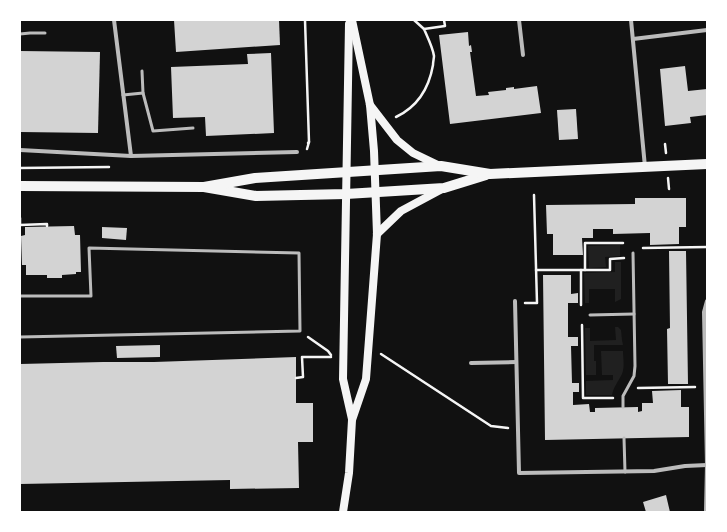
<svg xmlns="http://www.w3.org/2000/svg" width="727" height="532" font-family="Quicksand,sans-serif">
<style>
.green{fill:#202020}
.building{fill:#d3d3d3}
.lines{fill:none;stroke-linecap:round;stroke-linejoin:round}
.path{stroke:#f5f5f5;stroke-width:2.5}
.service{stroke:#bcbcbc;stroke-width:3}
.minor{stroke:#bcbcbc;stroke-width:4}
.secondary{stroke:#f5f5f5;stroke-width:8}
.primary{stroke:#f5f5f5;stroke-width:10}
</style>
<rect width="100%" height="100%" fill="#111"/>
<g class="green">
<path d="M620 245V256L605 257 606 267 589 268 588 246Z"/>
<path d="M615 262H621V299L615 302V289H589V303H585L584 273 615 272Z"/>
<path d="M615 327H618L621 330 622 340 623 345H594V361H596V375H586L585 328H590V341L616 340Z"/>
<path d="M601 351H623C623 358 625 367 622 374 618 382 614 386 612 395H586V381L613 380V375H602Z"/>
</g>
<g class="building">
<path d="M174 20H279L280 45 176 52Z"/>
<path d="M468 32 469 46 471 45 472 52H470L476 96 489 95 488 92 506 90V88L514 87V89L537 86 541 113 450 124 439 35Z"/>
<path d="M20 51 100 52 98 133 20 132Z"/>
<path d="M271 53 274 133 206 136 205 117 173 118 171 67 248 64 247 54Z"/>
<path d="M685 66 688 91 707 89V115L690 117 691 123 665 126 660 69Z"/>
<path d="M576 109 578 139 559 140 557 110Z"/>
<path d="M635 198H686V227H679V244L650 245V233L613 234V229H593V238H582L583 255H553V234H547L546 205 635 204Z"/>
<path d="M74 226 75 235H80L81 272H76V274L62 275V278H47V275H26V265H22L21 236 25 235V227Z"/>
<path d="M102 227 127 228 126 240 102 238Z"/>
<path d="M669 251H686L688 384H668L667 329 670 328Z"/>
<path d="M543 275H571V294L578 293V303H568V337H578V346H571L572 383H579V392H573V405L589 404 590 412H595V408L638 407V412L642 411V403H653L652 391 681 390V407H689V437L545 440Z"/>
<path d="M160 345V357L117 358 116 346Z"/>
<path d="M296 357V403H313V442H298L299 488 230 489V480L20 484V364L103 362H154Z"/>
<path d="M666 495 670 512H646L643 502Z"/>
</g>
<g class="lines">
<g class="path">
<path d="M305 20 309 142 308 143"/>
<path d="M414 20 424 29"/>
<path d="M396 117C417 107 429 88 433 65 433 62 434 58 434 56 433 48 427 36 424 29L445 26 444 20"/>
<path d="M665 144 666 153"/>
<path d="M307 149 309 142"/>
<path d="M20 168 109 167"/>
<path d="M668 178 669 189"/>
<path d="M20 218V225L47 224V226"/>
<path d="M643 248 707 247"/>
<path d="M536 270H610V259L624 258"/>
<path d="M581 270V305"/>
<path d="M585 270V243H623"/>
<path d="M525 303H537L534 195"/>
<path d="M582 325 583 398H613"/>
<path d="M308 337 328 351 331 355"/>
<path d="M381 354 491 426 508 428"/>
<path d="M296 378 303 377 302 357H331"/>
<path d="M638 388 695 387"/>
</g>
<g class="service">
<path d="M20 34 30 33H45"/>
<path d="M142 71 143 93"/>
<path d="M123 95 143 93 153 131 193 128"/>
<path d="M20 296H91L89 248 299 253 300 331 20 337"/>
<path d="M590 315 634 314"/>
<path d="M623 407V396L634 376 635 366 633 253"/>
<path d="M624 438 625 472"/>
</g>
<g class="minor">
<path d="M114 20 131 156"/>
<path d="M519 20 523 55"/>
<path d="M631 20 645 167"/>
<path d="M633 39 707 30"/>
<path d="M20 150 131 156 297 152"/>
<path d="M515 301 519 473 654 471 685 466 707 465"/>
<path d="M471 363 516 362"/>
<path d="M706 512 707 465 704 312 707 301"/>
</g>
<g class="secondary">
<path d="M349 24 343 379 352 419"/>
<path d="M370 105 397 140 413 153 440 166"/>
<path d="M377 234 401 211 442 189"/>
<path d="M343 512 349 473 352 420 366 379 377 234 374 151 370 105 352 20"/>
</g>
<g class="primary">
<path d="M20 186 204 187 256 196 346 194 444 188 486 175"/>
<path d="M204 187 255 178 441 166 490 174 707 164"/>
</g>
</g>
<rect width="727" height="532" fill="none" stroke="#ffffff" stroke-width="42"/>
</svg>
